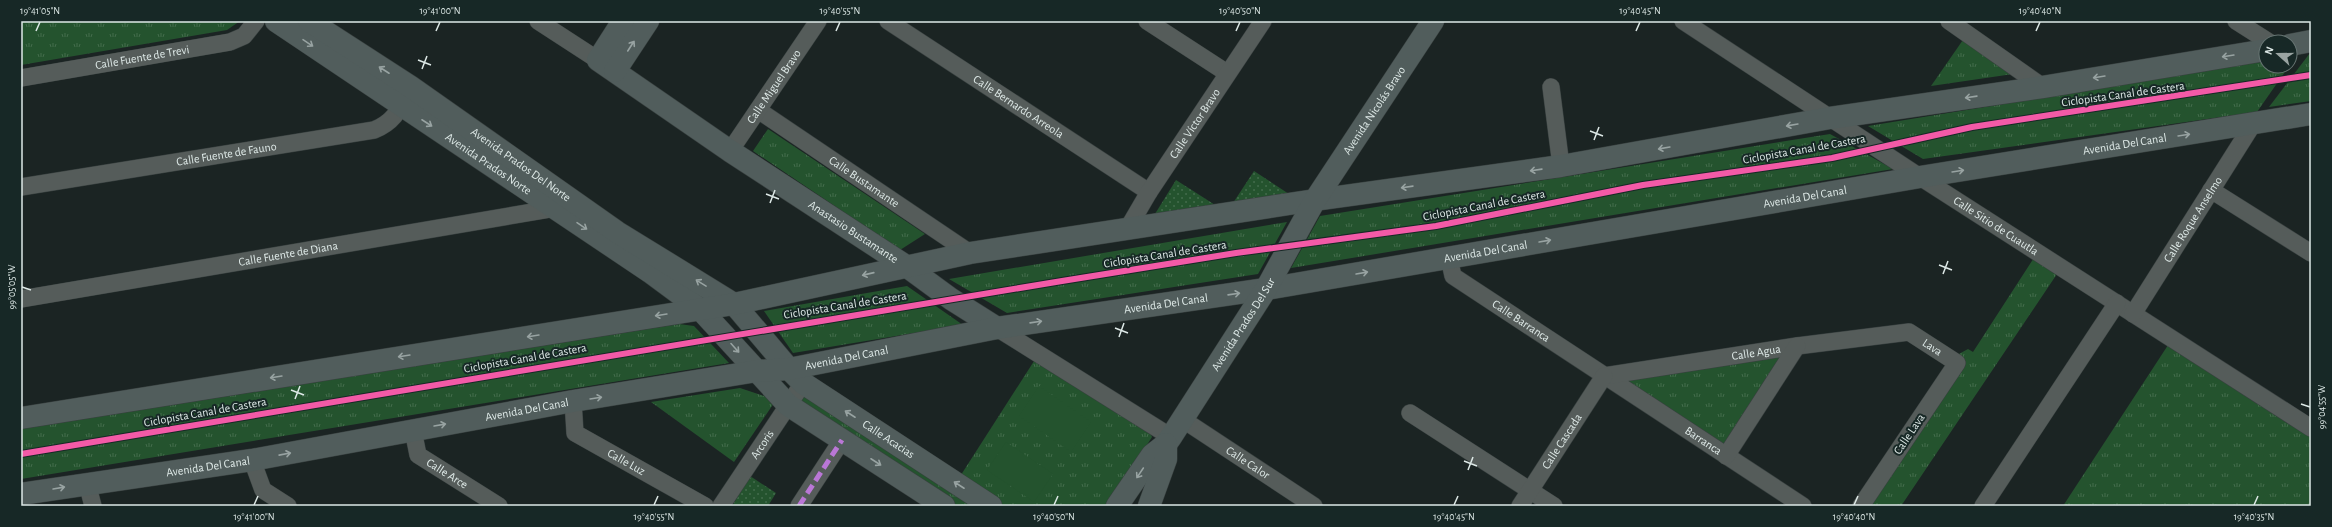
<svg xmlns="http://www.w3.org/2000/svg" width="2332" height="527" font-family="'Alegreya Sans',sans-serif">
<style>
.grass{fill:url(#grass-tufts)}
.garden{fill:url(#garden-dots)}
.pitch{fill:#24532e}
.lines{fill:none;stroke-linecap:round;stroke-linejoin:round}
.street-casing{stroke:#394140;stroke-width:18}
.secondary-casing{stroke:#394140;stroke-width:23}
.street{stroke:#555c5a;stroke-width:17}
.secondary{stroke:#515d5c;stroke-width:22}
.quiet{stroke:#ba77d6;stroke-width:5;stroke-dasharray:10 5;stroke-linecap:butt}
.cycleway-casing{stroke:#172826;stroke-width:8}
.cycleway{stroke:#f35aa7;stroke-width:6}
.oneway{stroke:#98a3a2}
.ticks{fill:none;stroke:#dee9e7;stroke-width:1.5}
.labels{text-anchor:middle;stroke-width:4;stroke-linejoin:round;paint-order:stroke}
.street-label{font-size:12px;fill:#dee9e7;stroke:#172826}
.neatline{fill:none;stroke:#dee9e7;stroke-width:1.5}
.ticks-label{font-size:10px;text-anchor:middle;fill:#dee9e7}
</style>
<defs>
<pattern id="grass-tufts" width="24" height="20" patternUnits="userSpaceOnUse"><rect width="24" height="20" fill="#24532e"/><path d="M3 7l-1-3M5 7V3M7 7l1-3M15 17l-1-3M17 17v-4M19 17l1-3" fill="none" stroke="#436c4c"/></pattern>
<pattern id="garden-dots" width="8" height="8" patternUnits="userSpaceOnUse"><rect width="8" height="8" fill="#24532e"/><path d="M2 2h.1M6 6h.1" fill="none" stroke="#436c4c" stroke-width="1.8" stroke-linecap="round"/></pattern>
</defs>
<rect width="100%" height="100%" fill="#1b2423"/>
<g class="grass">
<path d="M21 21H240L227 30 21 65Z"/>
<path d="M1965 37 2013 74 1931 86Z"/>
<path d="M2310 53 2311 101 2269 107Z"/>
<path d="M2266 61V66H2289L2257 112 1923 159 1868 126Z"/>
<path d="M768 129 925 234 900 250 753 151Z"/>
<path d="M1830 134 1893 169 1291 268 1320 216Z"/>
<path d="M1287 222 1258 274 1007 313 949 279Z"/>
<path d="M2037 253 2061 268 1901 506H1860L1957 355 1968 349 1973 352Z"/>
<path d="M907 286 963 325 793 353 764 311Z"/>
<path d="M679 324 694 326 729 363 21 479V429Z"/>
<path d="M2172 339 2311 437V506H2063Z"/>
<path d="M1797 346 1726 456 1604 376Z"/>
<path d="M1036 358 1150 432 1152 437 1108 506H999L959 478Z"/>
<path d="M804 386 987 506H946L791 405Z"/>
<path d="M740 388 776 400 734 462 651 402Z"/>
</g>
<g class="garden">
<path d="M1254 171 1289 194 1233 203Z"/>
<path d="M1176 180 1223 210 1150 222Z"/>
<path d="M750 476 776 493 768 506H732Z"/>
</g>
<g class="pitch">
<path d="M1039 386 1091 422 1071 452 1019 416Z"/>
<path d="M1006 442 1053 474 1034 502 987 470Z"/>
</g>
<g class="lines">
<defs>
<g id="street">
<path d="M538 21 598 60"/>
<path id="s1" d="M888 21 1149 192"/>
<path d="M1147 21 1227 73"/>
<path id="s2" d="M1683 21 1920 177 2311 428"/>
<path d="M1949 21 2043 87"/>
<path d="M2236 21 2269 42"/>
<path id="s3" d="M21 78 230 42 244 36 256 21"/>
<path d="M1551 87 1561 166"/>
<path id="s4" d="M758 110 970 253"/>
<path id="s5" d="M730 151 818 21"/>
<path id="s6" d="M21 187 374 130C392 123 399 111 407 95"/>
<path d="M2211 190 2311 253"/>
<path id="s7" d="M1128 228 1149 192 1263 21"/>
<path id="s8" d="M1449 258 1453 276 1803 506"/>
<path id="s9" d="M21 299 556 208"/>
<path id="s10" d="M2133 314 2253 124"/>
<path d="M997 328 1171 437"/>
<path id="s11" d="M1604 376 1797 346 1909 332 1957 363 1861 506"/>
<path id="s12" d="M573 401 575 433 705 506"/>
<path d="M1410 413 1554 506"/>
<path id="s13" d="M1182 419 1314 506"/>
<path id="s14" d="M413 430 418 455 499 506"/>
<path d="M1726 456 1797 346"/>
<path d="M252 460 263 490 288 506"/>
<path d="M87 483 93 506"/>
<path id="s15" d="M721 506 803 383"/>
<path d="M799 506 842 440"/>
<path id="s16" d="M1520 506 1604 376"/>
<path d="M1983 506 2117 303"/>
</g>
<g id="secondary">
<path id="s17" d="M276 21 650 272 700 309 788 405 944 506"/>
<path id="s18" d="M309 21 411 87 617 232 734 304 789 369 803 383 991 506"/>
<path id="s19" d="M623 21 598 60 730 151 906 266 951 299 997 328"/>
<path d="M2290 45 2311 41"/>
<path d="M615 71 648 21"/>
<path d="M21 418 734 304 970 253 1315 200 1561 166 1830 118 2043 87 2266 50"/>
<path id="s20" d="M21 494 252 460 573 401 757 371 789 369 997 328 1266 289 1920 177 2311 114"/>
<path id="s21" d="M1117 506 1152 455 1166 444 1171 437 1266 289 1315 200 1433 21"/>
<path d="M1149 506 1166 459V444"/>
</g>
</defs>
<use href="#street" class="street-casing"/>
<use href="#secondary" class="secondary-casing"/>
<use href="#street" class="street"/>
<use href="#secondary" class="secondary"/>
<path class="quiet" d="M799 506 842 440"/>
<defs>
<path id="cycleway" d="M21 454 1062 281 1236 253 1436 226 1643 185 1832 158 1972 127 2311 75"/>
</defs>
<use href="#cycleway" class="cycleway-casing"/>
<use href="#cycleway" class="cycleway"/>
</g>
<defs><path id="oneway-shaft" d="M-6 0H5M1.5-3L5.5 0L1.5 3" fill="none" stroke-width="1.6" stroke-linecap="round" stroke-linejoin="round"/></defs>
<g class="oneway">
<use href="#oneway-shaft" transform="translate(308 43) rotate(34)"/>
<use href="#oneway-shaft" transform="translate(631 46) rotate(-57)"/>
<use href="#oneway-shaft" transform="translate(2228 56) rotate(171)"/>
<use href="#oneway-shaft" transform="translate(384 70) rotate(-147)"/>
<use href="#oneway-shaft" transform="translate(2099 77) rotate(171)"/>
<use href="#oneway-shaft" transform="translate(1971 97) rotate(172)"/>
<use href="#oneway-shaft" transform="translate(427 123) rotate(33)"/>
<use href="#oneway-shaft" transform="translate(1792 125) rotate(170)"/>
<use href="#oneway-shaft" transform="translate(2184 135) rotate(-9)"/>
<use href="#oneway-shaft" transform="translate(1664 148) rotate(170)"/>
<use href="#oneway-shaft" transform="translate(1536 170) rotate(172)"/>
<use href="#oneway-shaft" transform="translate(1958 171) rotate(-9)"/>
<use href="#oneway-shaft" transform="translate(1407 187) rotate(172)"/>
<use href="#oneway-shaft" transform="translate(582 226) rotate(34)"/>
<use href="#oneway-shaft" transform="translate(1545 241) rotate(-10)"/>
<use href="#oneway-shaft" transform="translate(1362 273) rotate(-10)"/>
<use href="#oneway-shaft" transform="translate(868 274) rotate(167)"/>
<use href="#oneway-shaft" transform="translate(701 283) rotate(-148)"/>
<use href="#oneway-shaft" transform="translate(1234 294) rotate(-8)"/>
<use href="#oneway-shaft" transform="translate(661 315) rotate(171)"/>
<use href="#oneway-shaft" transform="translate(1036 322) rotate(-8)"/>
<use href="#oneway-shaft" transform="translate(533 336) rotate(171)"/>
<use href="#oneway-shaft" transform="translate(735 348) rotate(48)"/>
<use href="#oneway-shaft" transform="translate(404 356) rotate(171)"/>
<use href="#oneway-shaft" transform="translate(276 377) rotate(171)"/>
<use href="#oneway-shaft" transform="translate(596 398) rotate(-9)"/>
<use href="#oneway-shaft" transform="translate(850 414) rotate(-147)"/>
<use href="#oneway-shaft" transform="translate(440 425) rotate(-10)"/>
<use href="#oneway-shaft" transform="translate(285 454) rotate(-11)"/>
<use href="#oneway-shaft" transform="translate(876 462) rotate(33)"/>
<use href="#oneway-shaft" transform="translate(1140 473) rotate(124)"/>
<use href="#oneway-shaft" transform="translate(959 485) rotate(-147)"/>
<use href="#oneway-shaft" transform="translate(59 488) rotate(-10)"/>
</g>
<path class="ticks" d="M36 31 40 22M436 31 440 22M836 31 840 22M1236 31 1240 22M1636 31 1640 22M2036 31 2040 22M418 60 431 65M422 69 427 56M1590 131 1603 136M1594 140 1599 127M766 194 779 199M770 203 775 190M1939 265 1952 270M1943 274 1948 261M22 287 31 290M1115 328 1128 333M1119 337 1124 323M291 390 304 395M295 399 300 386M2301 404 2310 407M1464 461 1477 466M1468 470 1473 457M254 505 258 496M654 505 658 496M1054 505 1058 496M1454 505 1458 496M1854 505 1858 496M2254 505 2258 496"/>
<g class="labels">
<g class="street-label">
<text dy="4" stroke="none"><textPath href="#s3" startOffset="123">Calle Fuente de Trevi</textPath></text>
<text dy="4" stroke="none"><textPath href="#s5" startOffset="78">Calle Miguel Bravo</textPath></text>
<text transform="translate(2123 94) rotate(-8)" y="4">Ciclopista Canal de Castera</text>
<text dy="4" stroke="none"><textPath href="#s1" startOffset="156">Calle Bernardo Arreola</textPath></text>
<text dy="4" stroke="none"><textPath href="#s21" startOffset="473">Avenida Nicolás Bravo</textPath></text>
<text dy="4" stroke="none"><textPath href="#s7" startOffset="124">Calle Víctor Bravo</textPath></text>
<text dy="4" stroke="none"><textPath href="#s20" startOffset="2133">Avenida Del Canal</textPath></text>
<text transform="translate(1804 149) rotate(-10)" y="4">Ciclopista Canal de Castera</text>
<text dy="4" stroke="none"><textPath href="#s6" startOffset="208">Calle Fuente de Fauno</textPath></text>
<text dy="4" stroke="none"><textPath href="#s17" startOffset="256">Avenida Prados Norte</textPath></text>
<text dy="4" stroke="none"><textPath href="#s18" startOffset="256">Avenida Prados Del Norte</textPath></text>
<text dy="4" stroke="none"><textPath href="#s4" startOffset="128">Calle Bustamante</textPath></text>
<text dy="4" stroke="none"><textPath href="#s20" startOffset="1809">Avenida Del Canal</textPath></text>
<text transform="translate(1484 205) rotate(-11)" y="4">Ciclopista Canal de Castera</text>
<text dy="4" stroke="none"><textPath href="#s10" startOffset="112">Calle Roque Anselmo</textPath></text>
<text dy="4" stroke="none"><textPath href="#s2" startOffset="374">Calle Sitio de Cuautla</textPath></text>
<text dy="4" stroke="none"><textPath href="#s19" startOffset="354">Anastasio Bustamante</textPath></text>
<text dy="4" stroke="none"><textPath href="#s20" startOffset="1485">Avenida Del Canal</textPath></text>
<text dy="4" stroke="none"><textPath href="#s9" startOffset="271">Calle Fuente de Diana</textPath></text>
<text transform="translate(1165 254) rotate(-9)" y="4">Ciclopista Canal de Castera</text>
<text dy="4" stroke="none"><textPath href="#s20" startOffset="1161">Avenida Del Canal</textPath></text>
<text transform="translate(845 305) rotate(-9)" y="4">Ciclopista Canal de Castera</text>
<text dy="4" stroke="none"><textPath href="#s8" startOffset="100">Calle Barranca</textPath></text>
<text dy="4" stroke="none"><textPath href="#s21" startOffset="222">Avenida Prados Del Sur</textPath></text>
<text dy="4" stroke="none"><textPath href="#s11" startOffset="336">Lava</textPath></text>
<text dy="4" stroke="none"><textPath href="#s11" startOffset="154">Calle Agua</textPath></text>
<text transform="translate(525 358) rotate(-10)" y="4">Ciclopista Canal de Castera</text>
<text dy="4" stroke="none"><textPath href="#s20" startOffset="837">Avenida Del Canal</textPath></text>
<text dy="4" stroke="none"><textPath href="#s20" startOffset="513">Avenida Del Canal</textPath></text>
<text transform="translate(205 412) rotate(-10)" y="4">Ciclopista Canal de Castera</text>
<text transform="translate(1909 434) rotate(-56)" y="4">Calle Lava</text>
<text dy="4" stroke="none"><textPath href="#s18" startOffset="718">Calle Acacias</textPath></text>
<text dy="4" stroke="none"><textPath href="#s16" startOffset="77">Calle Cascada</textPath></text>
<text dy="4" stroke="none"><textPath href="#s8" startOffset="318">Barranca</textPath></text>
<text dy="4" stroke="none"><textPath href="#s15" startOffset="74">Arcoris</textPath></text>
<text dy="4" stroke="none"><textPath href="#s12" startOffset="91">Calle Luz</textPath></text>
<text dy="4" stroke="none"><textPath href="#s13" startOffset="79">Calle Calor</textPath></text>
<text dy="4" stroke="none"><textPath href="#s20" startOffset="189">Avenida Del Canal</textPath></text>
<text dy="4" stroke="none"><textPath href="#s14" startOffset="60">Calle Arce</textPath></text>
</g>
</g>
<rect width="2332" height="527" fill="none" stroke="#172826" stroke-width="44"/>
<g transform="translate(2278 54) rotate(291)"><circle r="19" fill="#172826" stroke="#677573"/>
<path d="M0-3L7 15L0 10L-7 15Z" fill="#9aa4a2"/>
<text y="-6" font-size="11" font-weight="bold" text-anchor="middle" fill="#dee9e7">N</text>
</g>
<rect x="22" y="22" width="2288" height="483" class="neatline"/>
<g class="ticks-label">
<text x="40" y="14">19°41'05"N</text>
<text x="440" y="14">19°41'00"N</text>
<text x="840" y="14">19°40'55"N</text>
<text x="1240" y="14">19°40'50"N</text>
<text x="1640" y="14">19°40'45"N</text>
<text x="2040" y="14">19°40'40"N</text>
<text transform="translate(11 287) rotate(-90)" y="4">99°05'05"W</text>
<text transform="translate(2321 407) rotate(-90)" y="4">99°04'55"W</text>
<text x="254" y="520">19°41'00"N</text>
<text x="654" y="520">19°40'55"N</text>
<text x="1054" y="520">19°40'50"N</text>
<text x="1454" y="520">19°40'45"N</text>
<text x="1854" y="520">19°40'40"N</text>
<text x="2254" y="520">19°40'35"N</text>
</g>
</svg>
